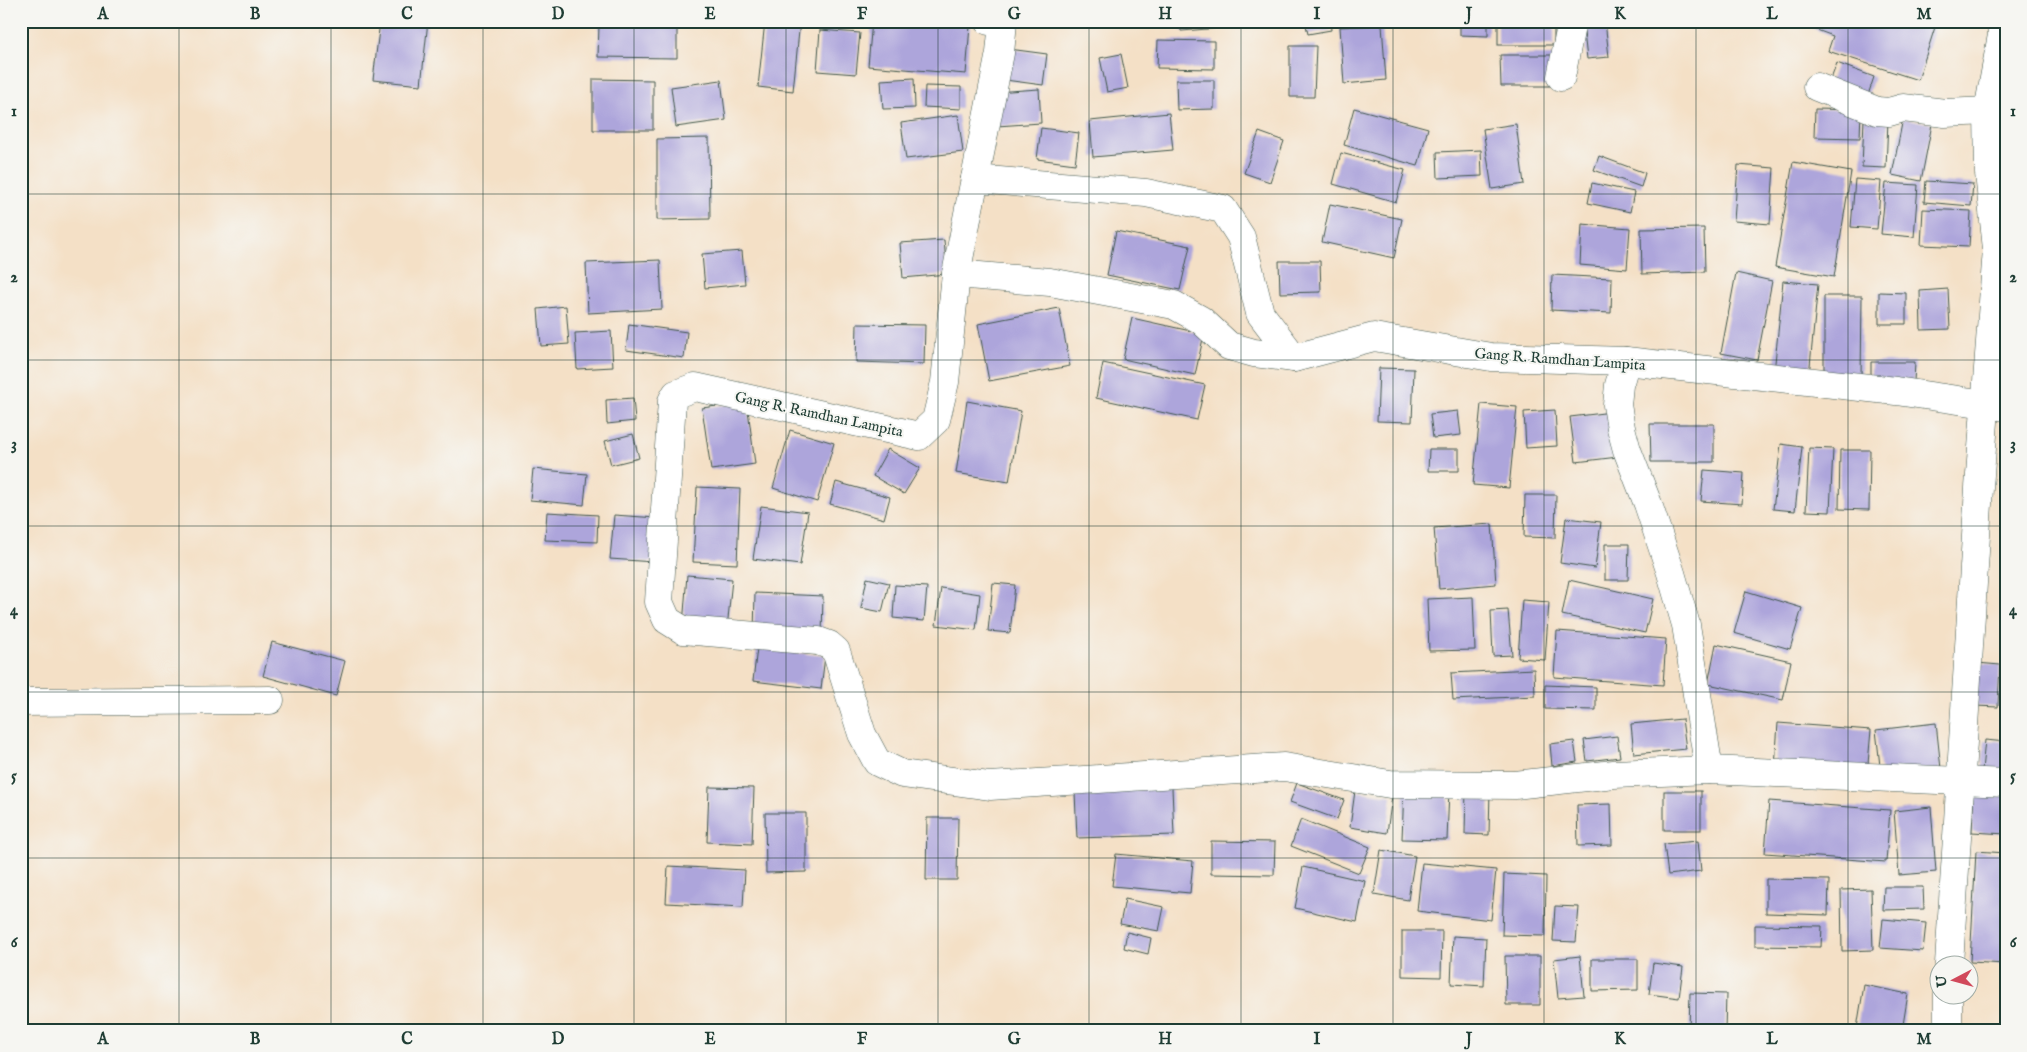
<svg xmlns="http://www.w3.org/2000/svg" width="2027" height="1052" font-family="'IM FELL English',serif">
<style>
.building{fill:#ada5db}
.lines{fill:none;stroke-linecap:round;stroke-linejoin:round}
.street-casing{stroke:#3f554a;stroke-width:29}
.street{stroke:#fff;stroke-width:28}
.grid{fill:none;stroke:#1f3d34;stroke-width:1;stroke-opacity:0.55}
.labels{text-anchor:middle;stroke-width:4;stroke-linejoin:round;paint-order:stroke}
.street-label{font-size:15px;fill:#1f3d34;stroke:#f6f6f2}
.neatline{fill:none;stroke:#1f3d34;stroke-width:2}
.grid-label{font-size:16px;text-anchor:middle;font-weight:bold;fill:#1f3d34}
</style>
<rect width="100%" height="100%" fill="#f6f6f2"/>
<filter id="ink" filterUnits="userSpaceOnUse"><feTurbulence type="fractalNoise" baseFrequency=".02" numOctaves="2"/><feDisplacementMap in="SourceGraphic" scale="10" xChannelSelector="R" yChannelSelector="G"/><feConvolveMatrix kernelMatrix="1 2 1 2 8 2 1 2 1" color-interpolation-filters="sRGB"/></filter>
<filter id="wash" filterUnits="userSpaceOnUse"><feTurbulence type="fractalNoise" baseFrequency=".0096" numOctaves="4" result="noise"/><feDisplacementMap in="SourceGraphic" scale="20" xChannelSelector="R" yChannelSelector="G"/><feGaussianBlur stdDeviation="1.12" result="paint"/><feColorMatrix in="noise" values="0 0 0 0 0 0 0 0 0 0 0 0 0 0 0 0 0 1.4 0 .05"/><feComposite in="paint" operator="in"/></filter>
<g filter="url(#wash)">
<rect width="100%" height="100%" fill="#f4e0c6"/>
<g id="blocks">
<g class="building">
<path d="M380 21H428L421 85 373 80Z"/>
<path d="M765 21H800L793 91 758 87Z"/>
<path d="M872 21H911L970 26 966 74 868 66Z"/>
<path d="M1180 21H1220L1221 28 1181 31Z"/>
<path d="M1305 21H1330L1331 30 1308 34Z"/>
<path d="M1460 21H1488V36L1460 35Z"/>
<rect x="1498" y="21" width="56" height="24"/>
<path d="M1605 21 1609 57 1587 59 1583 23Z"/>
<path d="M1793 21H1937L1918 80 1828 51 1833 36Z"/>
<path d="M599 25H677V58L598 57Z"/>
<path d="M1382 25 1386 80 1344 84 1340 27Z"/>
<path d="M820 30 860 33 856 74 817 71Z"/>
<path d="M1158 40 1214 41V69L1157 68Z"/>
<path d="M1290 46H1316L1314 97H1290Z"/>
<path d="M1009 49 1047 54 1043 85 1005 80Z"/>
<path d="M1121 54 1128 88 1107 92 1100 58Z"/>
<path d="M1500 55H1554V86H1501Z"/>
<path d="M1837 63 1874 77 1866 101 1828 87Z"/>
<path d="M914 78 915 108 883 109 881 80Z"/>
<path d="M593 79 653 80V130H593Z"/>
<path d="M721 80 726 120 676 127 671 87Z"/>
<path d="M1176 80H1214V109L1177 110Z"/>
<path d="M925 86 961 87V109L924 107Z"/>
<path d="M1039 89 1041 123 997 126 995 92Z"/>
<path d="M1354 108 1428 128 1418 166 1344 145Z"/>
<path d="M1815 109 1861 110 1860 138 1814 137Z"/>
<path d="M1169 113 1173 150 1093 157 1090 121Z"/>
<path d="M958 115 963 152 906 159 901 123Z"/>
<path d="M1903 118 1932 124 1921 181 1892 175Z"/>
<path d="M1864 119 1888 120 1886 168 1862 167Z"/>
<path d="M1516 124 1524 184 1492 189 1483 129Z"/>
<path d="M2003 125H2006V190H2000Z"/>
<path d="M1041 128 1079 133 1075 164 1037 159Z"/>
<path d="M1259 132 1284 141 1270 182 1244 173Z"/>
<path d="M709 138 710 219 657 220V139Z"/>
<path d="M1481 150 1482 176 1438 178 1437 152Z"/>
<path d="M1341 153 1405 170 1396 202 1333 184Z"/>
<path d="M1599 156 1645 173 1641 187 1594 170Z"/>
<path d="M1793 162 1851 172 1834 277 1775 267Z"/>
<path d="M1738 165 1774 168 1770 224 1734 221Z"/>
<path d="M1855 179 1881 181 1877 229 1851 227Z"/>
<path d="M1926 181 1973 184 1971 206 1924 202Z"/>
<path d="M1592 183 1634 192 1630 212 1588 203Z"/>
<path d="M1886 183 1918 185 1914 237 1881 234Z"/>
<path d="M1330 204 1402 219 1394 258 1322 242Z"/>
<path d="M1923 209 1971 211 1969 247 1921 245Z"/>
<path d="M1582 224 1630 228 1627 269 1580 265Z"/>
<path d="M1704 228 1705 272 1642 274 1641 229Z"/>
<path d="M1116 231 1190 246 1180 290 1107 275Z"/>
<path d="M944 240 947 274 903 278 900 243Z"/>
<path d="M742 251 745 284 705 288 702 254Z"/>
<path d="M660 260 662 309 588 313 586 263Z"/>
<path d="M1279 261H1320L1321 292 1280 293Z"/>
<path d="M1736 273 1772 281 1757 360 1721 353Z"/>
<path d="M1552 275 1612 278 1611 313 1551 310Z"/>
<path d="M1783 281 1818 284 1809 376 1774 373Z"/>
<path d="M1948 289 1950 329 1921 330 1920 291Z"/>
<path d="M1879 292 1906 293V324H1879Z"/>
<path d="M1824 296H1862L1861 378 1824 377Z"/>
<path d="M566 306 569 344 541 346 538 309Z"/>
<path d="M1059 308 1070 366 989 381 978 324Z"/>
<path d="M1132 318 1204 334 1195 375 1123 359Z"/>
<path d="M629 324 687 332 684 358 626 350Z"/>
<path d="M857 324 925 325 924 364 856 362Z"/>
<path d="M611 331 613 367 577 369 575 333Z"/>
<path d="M1871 362H1915L1914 382H1871Z"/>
<path d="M1103 363 1205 385 1197 420 1096 398Z"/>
<path d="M1379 368 1414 369 1412 422 1377 421Z"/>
<path d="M633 398 635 421 607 424 606 400Z"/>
<path d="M967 401 1021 411 1009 482 956 473Z"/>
<path d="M747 402 755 464 711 470 702 408Z"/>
<path d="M1481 404 1517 407 1509 488 1473 485Z"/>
<path d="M1555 410 1557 446 1526 448 1524 412Z"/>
<path d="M1458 411 1461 435 1433 438 1430 414Z"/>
<path d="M1612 412 1618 457 1576 462 1570 417Z"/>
<path d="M1650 424H1714V462H1651Z"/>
<path d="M790 430 834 443 817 502 773 488Z"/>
<path d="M633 434 639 458 611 465 605 441Z"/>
<path d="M1781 444 1802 447 1795 511 1773 509Z"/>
<path d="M1809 448 1833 449 1830 512 1806 511Z"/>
<path d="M888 449 920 468 904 494 873 476Z"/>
<path d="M1429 449H1459V471H1428Z"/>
<path d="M1840 450H1870L1869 510 1839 509Z"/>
<path d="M533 469 587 474 584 505 530 500Z"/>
<path d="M1704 470 1744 473 1742 504 1701 501Z"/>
<path d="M836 482 890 497 884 519 830 504Z"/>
<path d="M697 487 740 489 737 564 693 562Z"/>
<path d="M1525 495H1556L1555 538 1524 537Z"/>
<path d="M761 506 808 512 800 565 753 559Z"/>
<path d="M547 512 598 515 597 542 545 540Z"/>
<path d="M614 515 657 518 654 562 610 559Z"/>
<path d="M1566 518 1601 522 1595 568 1560 563Z"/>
<path d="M1492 524 1496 584 1439 589 1434 528Z"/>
<path d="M1605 544H1629L1628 580H1605Z"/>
<path d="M687 575 732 579 727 629 683 625Z"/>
<path d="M867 578 889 583 882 612 861 608Z"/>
<path d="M1569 580 1653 599 1645 633 1562 615Z"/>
<path d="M993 583 1015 585 1010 633 988 631Z"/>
<path d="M895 585 927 587 924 621 893 618Z"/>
<path d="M941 588 980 594 976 630 936 625Z"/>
<path d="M1746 591 1802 608 1790 649 1734 633Z"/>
<path d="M755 593 823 596 822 636 754 633Z"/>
<path d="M1473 597 1475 650 1429 651 1427 599Z"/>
<path d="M1522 600 1549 602 1545 660 1518 658Z"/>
<path d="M1508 610 1512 655 1493 656 1491 611Z"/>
<path d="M1557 631 1666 639 1663 685 1554 677Z"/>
<path d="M272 642 345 661 336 696 263 676Z"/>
<path d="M1716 644 1791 661 1783 700 1708 684Z"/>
<path d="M757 648 825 656 821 689 753 681Z"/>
<path d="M1977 663 2000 665 1998 707 1975 706Z"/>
<path d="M1534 669 1535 696 1453 700 1451 673Z"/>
<path d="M1545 685 1596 687V710L1545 709Z"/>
<path d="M1682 719 1686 749 1634 754 1631 724Z"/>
<path d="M1778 723 1871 730 1867 775 1775 767Z"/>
<path d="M1936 723 1941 769 1881 775 1876 730Z"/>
<path d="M1617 736 1620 757 1587 761 1584 740Z"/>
<path d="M1985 740 2006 742V772L1982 770Z"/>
<path d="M1574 741 1577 762 1552 766 1550 744Z"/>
<path d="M1297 783 1344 800 1337 819 1290 802Z"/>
<path d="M1974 785 2006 787V834L1972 832Z"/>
<path d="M709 787 754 788 752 844 707 842Z"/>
<path d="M1404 787 1449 789 1447 840 1402 839Z"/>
<path d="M1172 788 1174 835 1077 838 1075 792Z"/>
<path d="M1466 788 1490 789 1489 835 1465 834Z"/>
<path d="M1355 791 1392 796 1387 833 1350 827Z"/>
<rect x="1664" y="791" width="37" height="39"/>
<path d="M1769 801 1890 810 1886 862 1765 853Z"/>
<path d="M1611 804 1612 845 1578 846 1577 805Z"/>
<path d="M1931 807 1936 872 1899 875 1894 811Z"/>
<path d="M765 813H806V872L766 873Z"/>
<path d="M927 818H958L957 880H926Z"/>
<path d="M1301 819 1370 847 1359 873 1291 846Z"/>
<path d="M1211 841 1275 842 1274 875 1211 874Z"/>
<path d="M1698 841 1701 871 1668 875 1664 844Z"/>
<path d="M1381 850 1415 856 1408 900 1374 894Z"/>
<path d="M1976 851 2006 853V964L1970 962Z"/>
<path d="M1116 854 1193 861 1190 893 1112 886Z"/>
<path d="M1422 863 1496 870 1491 920 1417 911Z"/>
<path d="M668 866 745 870 743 907 666 903Z"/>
<path d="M1303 867 1365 881 1357 922 1295 908Z"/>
<path d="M1504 874 1546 876 1545 936 1502 935Z"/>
<path d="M1766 879 1829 880 1828 915 1766 913Z"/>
<path d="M1884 887H1923L1924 909 1883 910Z"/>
<path d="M1871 889 1873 950 1842 951 1841 890Z"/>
<path d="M1125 899 1164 907 1159 931 1120 924Z"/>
<path d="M1555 906 1579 907 1576 942 1553 941Z"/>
<path d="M1883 919 1926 923 1923 951 1880 948Z"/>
<path d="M1755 925 1822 926 1821 947 1755 946Z"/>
<path d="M1402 931H1442L1441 977 1402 976Z"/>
<path d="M1127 932 1151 938 1148 954 1124 948Z"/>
<path d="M1453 936 1486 938 1484 986 1451 984Z"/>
<path d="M1505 956H1540V1005H1506Z"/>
<path d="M1580 956 1584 996 1558 998 1554 959Z"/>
<path d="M1592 959H1638V990L1592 991Z"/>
<path d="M1653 963 1683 967 1679 998 1649 994Z"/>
<path d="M1864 985 1908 994 1902 1031H1871L1857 1028Z"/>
<path d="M1690 993 1726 994 1725 1031H1689Z"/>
</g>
</g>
</g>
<g filter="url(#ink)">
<use href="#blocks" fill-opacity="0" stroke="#3f554a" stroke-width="1"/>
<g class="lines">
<defs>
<g id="street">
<path d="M989 21 1003 22 1000 53 956 274 945 382 936 420 919 436 695 387 676 394 672 401 659 602 667 620 683 630 818 641 829 645 836 651 862 734 877 762 902 774 990 786 1284 767 1390 784 1515 785 1614 774 1709 770 2006 783"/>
<path d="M1561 77 1572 21"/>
<path d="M1817 87 1877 111 1889 112 1903 108 1945 113 1988 111 2006 112"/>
<path d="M975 179 1146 193 1223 209 1241 237 1260 313 1294 358"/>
<path d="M956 274 1050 282 1174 305 1201 320 1229 346 1254 353 1294 358 1374 337 1491 357 1626 361 1896 391 2006 407"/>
<path d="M1626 361 1619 385 1617 405 1621 428 1627 450 1648 504 1671 573 1686 625 1709 770"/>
<path d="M21 702 270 700"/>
<path d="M1949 964 1979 488 1997 249 1989 173 1988 111 2002 35V21"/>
<path d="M1948 994V1031"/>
</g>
</defs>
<use href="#street" class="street-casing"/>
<use href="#street" class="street"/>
</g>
</g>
<path class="grid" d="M179 21V1031M331 21V1031M483 21V1031M634 21V1031M786 21V1031M938 21V1031M1089 21V1031M1241 21V1031M1393 21V1031M1544 21V1031M1696 21V1031M1848 21V1031M21 194H2006M21 360H2006M21 526H2006M21 692H2006M21 858H2006"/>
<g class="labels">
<g class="street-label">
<text transform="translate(1560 359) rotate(4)" y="5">Gang R. Ramdhan Lampita</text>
<text transform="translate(819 414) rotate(12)" y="5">Gang R. Ramdhan Lampita</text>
</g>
</g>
<rect width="2027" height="1052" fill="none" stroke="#f6f6f2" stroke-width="55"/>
<g transform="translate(1954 980) rotate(264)"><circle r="24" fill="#f6f6f2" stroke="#a0aca6"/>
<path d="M0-4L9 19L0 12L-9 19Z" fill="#d1495b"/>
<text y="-8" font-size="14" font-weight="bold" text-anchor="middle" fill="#1f3d34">U</text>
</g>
<rect x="28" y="28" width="1972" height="996" class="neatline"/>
<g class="grid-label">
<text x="103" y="19">A</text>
<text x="255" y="19">B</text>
<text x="407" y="19">C</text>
<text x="558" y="19">D</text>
<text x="710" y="19">E</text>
<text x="862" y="19">F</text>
<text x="1014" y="19">G</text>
<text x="1165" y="19">H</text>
<text x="1317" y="19">I</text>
<text x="1469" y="19">J</text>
<text x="1620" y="19">K</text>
<text x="1772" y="19">L</text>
<text x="1924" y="19">M</text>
<text x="14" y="116">1</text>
<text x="2013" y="116">1</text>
<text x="14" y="282">2</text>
<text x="2013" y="282">2</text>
<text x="14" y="449">3</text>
<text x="2013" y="449">3</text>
<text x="14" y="615">4</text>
<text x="2013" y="615">4</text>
<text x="14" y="781">5</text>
<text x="2013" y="781">5</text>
<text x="14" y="947">6</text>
<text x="2013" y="947">6</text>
<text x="103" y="1044">A</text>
<text x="255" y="1044">B</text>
<text x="407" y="1044">C</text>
<text x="558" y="1044">D</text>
<text x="710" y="1044">E</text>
<text x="862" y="1044">F</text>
<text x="1014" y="1044">G</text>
<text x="1165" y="1044">H</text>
<text x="1317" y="1044">I</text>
<text x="1469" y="1044">J</text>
<text x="1620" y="1044">K</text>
<text x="1772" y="1044">L</text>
<text x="1924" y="1044">M</text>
</g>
</svg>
